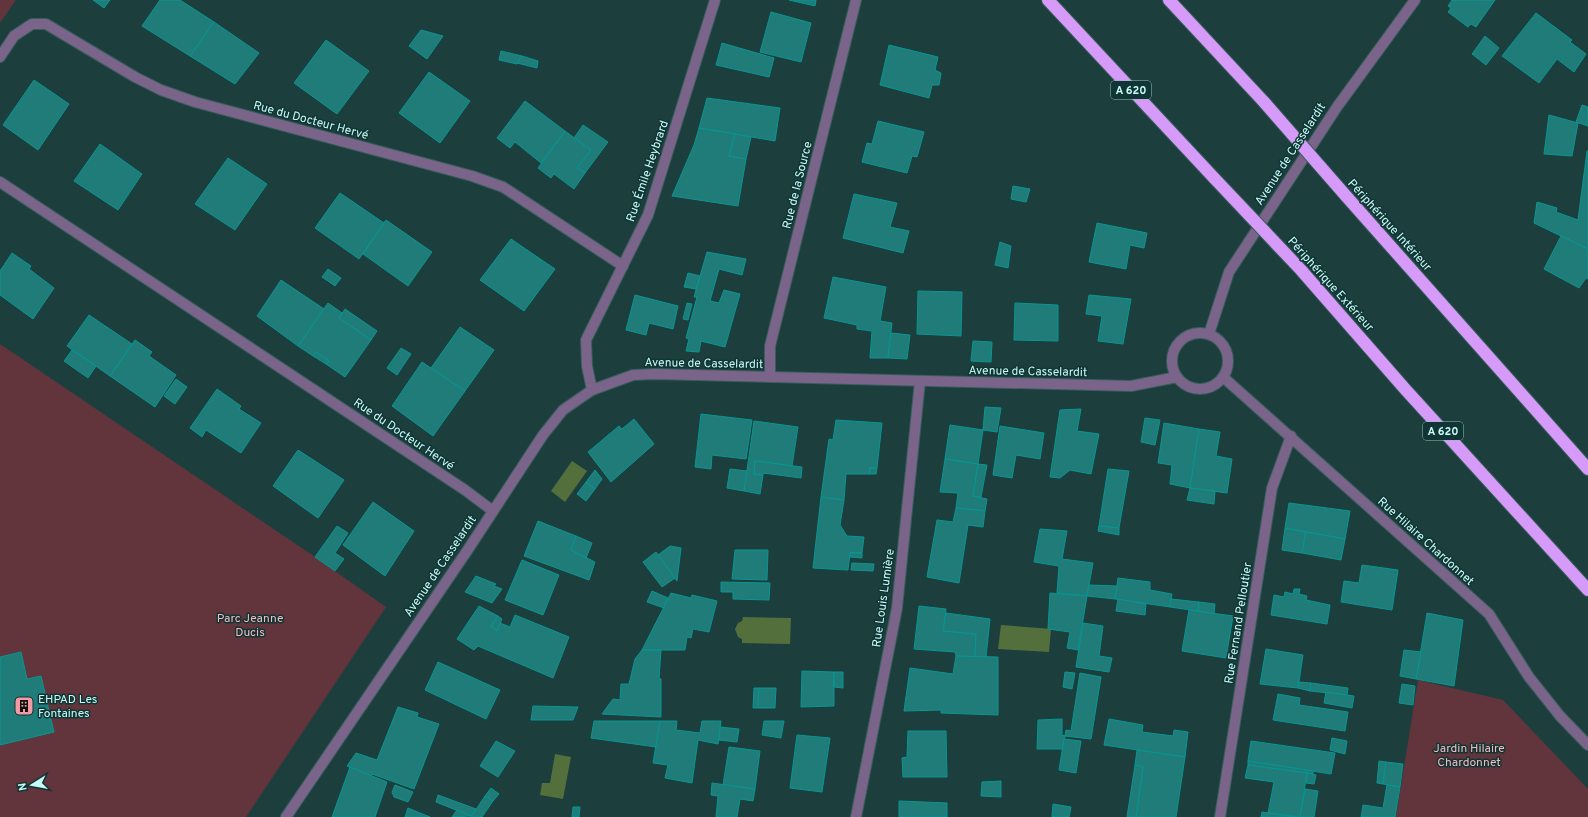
<svg xmlns="http://www.w3.org/2000/svg" width="1588" height="817" font-family="Overpass,sans-serif">
<style>
.green{fill:#61353b}
.water{fill:#536f3c}
.building{fill:#207c79;stroke:#089692}
.lines{fill:none;stroke-linecap:round;stroke-linejoin:round}
.minor-casing{stroke:#385d5c;stroke-width:12}
.highway-casing{stroke:#385d5c;stroke-width:14}
.minor{stroke:#7b648a;stroke-width:10}
.highway{stroke:#d69bf9;stroke-width:12}
.highway-bridge-casing{stroke:#385d5c;stroke-width:14;stroke-linecap:butt}
.highway-bridge{stroke:#d69bf9;stroke-width:12}
.labels{text-anchor:middle;stroke-width:3;stroke-linejoin:round;paint-order:stroke}
.shield{fill:#103534;stroke:#91c0bd;stroke-width:1}
.shield-label{font-size:11px;font-weight:bold;fill:#c8fbf8}
.street-label{font-size:12px;fill:#c8fbf8;stroke:#103534}
.park-label{font-size:12px;fill:#f5bbc1;stroke:#103534}
.poi-label{font-size:12px;fill:#c8fbf8;stroke:#103534;text-anchor:start}
</style>
<rect width="100%" height="100%" fill="#1c3f3e"/>
<g class="green">
<path d="M0 0H16L0 23Z"/>
<path d="M0 344 315 557 386 607 246 817H0Z"/>
<path d="M1418 680 1503 700 1588 789V817H1396Z"/>
</g>
<g class="water">
<path d="M572 461 587 471 565 502 551 491Z"/>
<path d="M743 617 791 618 790 644 742 643V639L738 637 735 629 738 623 742 621Z"/>
<path d="M1001 625 1051 629 1049 652 998 649Z"/>
<path d="M555 754 571 757 563 799 540 795 542 783H550Z"/>
</g>
<g class="building">
<path d="M93 0H110L104 8Z"/>
<path d="M160 0H180L214 22 190 56 142 26Z"/>
<path d="M789 0H816L815 6Z"/>
<path d="M1452 0H1495L1476 27 1471 24 1468 27 1448 12 1451 8 1448 6Z"/>
<path d="M771 12 811 23 801 62 760 52Z"/>
<path d="M1536 13 1572 40 1570 42 1586 54 1574 72 1557 59 1539 83 1502 56Z"/>
<path d="M214 22 259 53 235 84 190 56Z"/>
<path d="M421 30 443 36 427 59 409 46Z"/>
<path d="M1485 36 1499 48 1486 65 1472 54Z"/>
<path d="M326 40 369 71 337 114 294 83Z"/>
<path d="M722 43 774 58 769 77 716 65Z"/>
<path d="M889 45 938 57 935 70 941 73 939 85H932L929 98 880 85Z"/>
<path d="M501 51 522 56 517 64 499 60Z"/>
<path d="M522 56 538 61 537 68 517 63Z"/>
<path d="M429 72 470 101 440 143 399 113Z"/>
<path d="M34 80 69 104 38 150 3 125Z"/>
<path d="M707 98 780 108 775 141 699 128Z"/>
<path d="M525 101 565 131 541 163 515 142 510 148 497 138Z"/>
<path d="M1582 105 1588 107V126L1576 122Z"/>
<path d="M1549 115 1578 123 1572 156 1544 154Z"/>
<path d="M878 121 924 132 917 157 912 156 907 173 862 162 867 143 872 144Z"/>
<path d="M583 125 608 142 585 173 577 168 591 150 574 138Z"/>
<path d="M699 128 735 134 729 156 746 159 738 206 672 196 694 145Z"/>
<path d="M565 131 591 150 577 168 585 173 574 189 554 174 551 178 538 168Z"/>
<path d="M735 134 751 137 746 159 729 156Z"/>
<path d="M100 144 142 174 118 210 74 181Z"/>
<path d="M1587 151H1588V249L1534 223 1537 202 1557 208 1556 212 1578 220Z"/>
<path d="M228 158 267 184 235 230 195 204Z"/>
<path d="M1013 186 1030 189 1026 202 1011 199Z"/>
<path d="M340 193 384 223 359 259 315 228Z"/>
<path d="M854 194 897 203 890 227 909 231 903 253 843 238Z"/>
<path d="M386 220 432 252 408 286 363 254Z"/>
<path d="M1097 223 1147 233 1144 248 1130 245 1126 269 1089 262Z"/>
<path d="M1561 236 1588 249V279L1586 278 1579 288 1544 269Z"/>
<path d="M511 239 555 269 524 311 480 280Z"/>
<path d="M1000 242 1011 246 1008 268 995 265Z"/>
<path d="M707 252 746 259 742 275 719 269 710 301 719 303 724 290 740 294 725 347 701 341 699 352 686 351 689 339 686 338 697 297H694Z"/>
<path d="M12 253 31 266 29 269 54 288 33 319 0 295V271Z"/>
<path d="M328 269 341 278 335 286 322 277Z"/>
<path d="M688 273 700 276 696 289 684 287Z"/>
<path d="M833 277 886 287 880 321 892 323 888 358H870L872 331 857 329V325L824 318Z"/>
<path d="M281 280 324 309 298 346 257 316Z"/>
<path d="M918 291 962 292 961 336 917 334Z"/>
<path d="M635 295 678 306 673 329 649 323 646 335 626 330Z"/>
<path d="M1089 295 1131 299 1123 344 1098 341 1102 316 1086 314Z"/>
<path d="M328 303 342 313 339 318 371 340 345 377 326 364 329 361 316 352 313 356 298 346Z"/>
<path d="M687 303 692 304 688 320 683 319Z"/>
<path d="M1015 303 1058 305V341L1014 340Z"/>
<path d="M345 309 377 331 371 340 339 318Z"/>
<path d="M89 315 132 344 110 376 67 346Z"/>
<path d="M460 327 494 350 465 391 431 368Z"/>
<path d="M891 333 910 335 907 359 888 358Z"/>
<path d="M135 340 152 352 149 356 176 375 155 407 110 376Z"/>
<path d="M973 341 992 342 991 362 971 361Z"/>
<path d="M401 348 411 354 397 375 387 368Z"/>
<path d="M72 350 96 366 88 378 64 361Z"/>
<path d="M316 352 329 361 326 364 313 356Z"/>
<path d="M422 362 465 391 433 436 392 406Z"/>
<path d="M176 379 187 387 175 404 164 396Z"/>
<path d="M217 389 241 406 239 409 261 423 241 453 206 430 202 437 190 428Z"/>
<path d="M985 407 1001 408 997 432 983 430Z"/>
<path d="M1081 409 1077 431 1099 434 1091 474 1070 470 1060 478 1050 477 1060 410Z"/>
<path d="M701 414 752 420 746 459 712 455 711 469 695 467Z"/>
<path d="M1145 418 1160 420 1155 445 1141 442Z"/>
<path d="M634 419 654 444 611 482 588 452 619 426 622 429Z"/>
<path d="M836 420 882 423 877 468H870L869 474H846L844 500 821 497 829 439 833 440Z"/>
<path d="M754 421 798 427 792 466 755 461 754 474 763 475 760 494 744 491Z"/>
<path d="M1164 423 1199 429 1190 488 1170 484 1172 465 1158 463Z"/>
<path d="M950 425 983 430 978 464 945 459Z"/>
<path d="M1000 426 1044 433 1040 459 1016 455 1012 478 993 475Z"/>
<path d="M1199 429 1220 432 1216 456 1232 459 1227 493 1190 488Z"/>
<path d="M298 450 344 480 318 518 273 486Z"/>
<path d="M945 459 978 464 973 496 987 499 985 511 956 508 958 493 940 492Z"/>
<path d="M755 461 802 467 801 478 763 473V475L754 474Z"/>
<path d="M978 464 987 465 981 497 973 496Z"/>
<path d="M870 468H877L876 474H869Z"/>
<path d="M730 469 747 471 744 491 727 488Z"/>
<path d="M1108 469 1129 471 1119 528 1099 526Z"/>
<path d="M595 470 602 479 595 489 586 482Z"/>
<path d="M586 482 595 489 586 501 577 494Z"/>
<path d="M1190 488 1215 491 1214 504 1187 500Z"/>
<path d="M821 497 844 500 840 525 847 536 864 537 862 553H850L848 570 813 568Z"/>
<path d="M373 502 414 531 385 576 343 545Z"/>
<path d="M1289 503 1350 511 1345 539 1285 528Z"/>
<path d="M956 508 985 511 983 527 968 525 959 583 927 577 937 520 953 522Z"/>
<path d="M538 521 576 536 571 550 595 562 589 580 524 556Z"/>
<path d="M337 526 348 533 335 553 344 559 335 571 315 557Z"/>
<path d="M1099 526 1119 528V535L1098 531Z"/>
<path d="M1285 528 1306 532 1302 553 1282 550Z"/>
<path d="M1040 529 1067 531 1062 559 1093 563 1087 596 1057 593 1059 566 1034 562Z"/>
<path d="M1306 532 1345 539 1341 560 1302 553Z"/>
<path d="M576 536 592 543 586 558 571 550Z"/>
<path d="M670 546 681 548 677 581 658 555Z"/>
<path d="M735 550H768L767 580 732 579Z"/>
<path d="M656 552 675 578 662 587 643 562Z"/>
<path d="M850 553H862V558L850 557Z"/>
<path d="M522 560 559 575 543 615 505 600Z"/>
<path d="M852 563 874 564 873 571 851 570Z"/>
<path d="M1362 565 1398 570 1392 610 1341 602 1344 581 1359 583Z"/>
<path d="M476 576 496 584 494 586 502 589 492 603 465 592Z"/>
<path d="M1118 578 1150 582V590L1172 594 1170 607 1115 599Z"/>
<path d="M721 582 770 583 769 600 733 599V592H721Z"/>
<path d="M1089 585 1117 586 1115 599 1087 596Z"/>
<path d="M1294 589H1300L1299 594 1307 596 1306 600 1330 605 1327 624 1271 615 1274 595 1284 597 1285 592 1293 594Z"/>
<path d="M652 591 668 598 664 608 647 602Z"/>
<path d="M671 593 691 598 692 595 717 601 709 632 693 629 691 638 687 637 685 650H642Z"/>
<path d="M1050 593 1087 596 1078 650 1067 648 1070 632 1048 629Z"/>
<path d="M1118 599 1146 604 1145 615 1116 611Z"/>
<path d="M1171 599 1199 602 1198 611 1170 607Z"/>
<path d="M1199 602 1215 604 1214 614 1198 611Z"/>
<path d="M479 606 498 616 491 626 497 631 500 623 510 627 515 615 569 637 553 678 478 646 474 650 457 639Z"/>
<path d="M919 606 946 609 943 631 976 634 975 657 956 656 955 652 914 649Z"/>
<path d="M1189 610 1233 616 1226 658 1182 651Z"/>
<path d="M946 613 990 619 986 657H975L976 634 943 631Z"/>
<path d="M1427 613 1463 620 1454 686 1416 679Z"/>
<path d="M498 616 502 619 497 631 491 626Z"/>
<path d="M1083 623 1103 626 1099 656 1112 658 1109 672 1076 667Z"/>
<path d="M1266 649 1303 655 1298 688 1260 684Z"/>
<path d="M642 650H661L659 678 661 679V717L602 714 613 699 620 700 621 684H629L635 659Z"/>
<path d="M1404 650 1421 652 1416 679 1400 676Z"/>
<path d="M21 652 27 679 41 676 54 732 0 745V657Z"/>
<path d="M956 656 998 657V715L941 713V710L904 711 910 668 953 674Z"/>
<path d="M438 662 500 690 486 719 425 690Z"/>
<path d="M802 671 834 672V706L801 707Z"/>
<path d="M834 672H843V688L834 687Z"/>
<path d="M1065 672 1075 673 1072 689 1063 687Z"/>
<path d="M1080 673 1101 677 1091 739 1065 736 1066 730 1071 731Z"/>
<path d="M1299 682 1311 683 1310 691 1298 688Z"/>
<path d="M1311 683 1348 688 1347 695 1310 691Z"/>
<path d="M1402 684 1415 686 1413 705 1399 703Z"/>
<path d="M754 688H759L758 708H753Z"/>
<path d="M759 688H776L775 708H758Z"/>
<path d="M1326 692 1354 696 1352 708 1324 703Z"/>
<path d="M1278 694 1300 698 1299 705 1348 712 1345 731 1273 720Z"/>
<path d="M533 706 578 707 573 720H531Z"/>
<path d="M398 707 418 713 417 717 439 724 414 789 372 774 371 776 347 766 356 753 377 760Z"/>
<path d="M1062 719V735L1065 736 1063 749H1037L1038 720Z"/>
<path d="M1109 719 1143 725 1142 732 1173 736 1174 730 1188 732 1185 757 1104 745Z"/>
<path d="M594 721H660L656 747 591 738Z"/>
<path d="M660 721H677L676 730 700 733 702 721H721L718 744 698 740 692 783 665 778 668 765 653 763Z"/>
<path d="M764 721H784L781 738 762 735Z"/>
<path d="M720 727 739 729 737 742 719 740Z"/>
<path d="M908 731H946L947 777H903L902 758 907 757Z"/>
<path d="M797 735 830 738 822 792 790 788Z"/>
<path d="M1332 738 1347 741 1345 754 1330 750Z"/>
<path d="M1064 739 1081 741 1076 773 1059 770Z"/>
<path d="M496 741 515 751 498 777 480 766Z"/>
<path d="M1251 741 1335 753 1331 774 1248 761Z"/>
<path d="M729 747 760 751 755 789 723 785Z"/>
<path d="M1137 750 1185 757 1176 817H1136L1143 767 1135 765Z"/>
<path d="M1248 761 1313 771V774L1248 765Z"/>
<path d="M1379 761 1386 762 1383 784 1377 783Z"/>
<path d="M1386 762 1403 764 1400 787 1383 784Z"/>
<path d="M1135 765 1143 767 1136 817H1127Z"/>
<path d="M1248 765 1307 773 1300 817 1268 813 1274 782 1245 778Z"/>
<path d="M350 767 387 782 375 817H332Z"/>
<path d="M1307 773 1316 775 1314 784 1306 783Z"/>
<path d="M1001 781V797L981 796 982 782Z"/>
<path d="M712 783 755 789 753 801 740 799 737 817H716L718 796 711 795Z"/>
<path d="M395 785 413 792 408 802 394 797 392 792Z"/>
<path d="M1387 785 1400 787 1395 817H1361L1363 805 1383 808Z"/>
<path d="M491 788 499 794 493 801 485 796Z"/>
<path d="M1305 789 1318 791 1314 817H1300Z"/>
<path d="M438 795 476 809 471 816 436 802Z"/>
<path d="M485 796 493 801 482 817H471Z"/>
<path d="M899 801 947 803V817H899Z"/>
<path d="M1053 804 1071 807 1069 817H1052Z"/>
<path d="M573 807H580L579 817H572Z"/>
<path d="M408 808 430 817H405Z"/>
<path d="M457 810 471 816 452 817Z"/>
<path d="M1262 812 1268 813 1294 817H1261Z"/>
</g>
<g class="lines">
<defs>
<g id="minor">
<path d="M0 57 14 36 32 24H46L135 77 161 90 195 102 472 176 503 187 623 266"/>
<path d="M0 182 465 490 493 511"/>
<circle cx="1200" cy="361" r="28"/>
<path d="M1209 334 1229 272 1337 107 1415 0"/>
<path d="M770 376V346L856 0"/>
<path d="M1223 377 1489 614 1529 677 1560 716 1588 745"/>
<path d="M592 390 587 366 586 340 648 215 715 0"/>
<path d="M286 817 467 551 543 435 563 410 592 390 633 375 654 374 1131 386 1177 377"/>
<path d="M856 817 897 608 920 381"/>
<path d="M1220 817 1272 488 1291 436"/>
</g>
<g id="highway">
<path d="M1048 0 1215 179"/>
<path d="M1169 0 1264 102"/>
<path d="M1346 196 1588 469"/>
<path d="M1301 270 1405 389 1588 590"/>
</g>
</defs>
<use href="#minor" class="minor-casing"/>
<use href="#highway" class="highway-casing"/>
<use href="#minor" class="minor"/>
<use href="#highway" class="highway"/>
<defs>
<g id="highway-bridge">
<path d="M1264 102 1346 196"/>
<path d="M1215 179 1301 270"/>
</g>
</defs>
<use href="#highway-bridge" class="highway-bridge-casing"/>
<use href="#highway-bridge" class="highway-bridge"/>
</g>
<defs>
<symbol id="building-square" viewBox="-11 -11 22 22"><rect x="-9" y="-9" width="18" height="18" rx="4" fill="#f49aa5" stroke="#103534"/><path d="M-4-6H4V6H1V3H-1V6H-4ZM-2.5-4.3h1.7v1.8h-1.7ZM.8-4.3h1.7v1.8H.8ZM-2.5-1h1.7V.8h-1.7ZM.8-1h1.7V.8H.8Z" fill="#111"/></symbol>
</defs>
<g fill-rule="evenodd">
<use href="#building-square" x="13" y="695" width="22" height="22"/>
</g>
<g class="labels">
<g class="shield">
<rect x="1111" y="81" width="40" height="18" rx="3"/>
<rect x="1423" y="422" width="40" height="18" rx="3"/>
</g>
<g class="shield-label">
<text x="1131" y="94">A 620</text>
<text x="1443" y="435">A 620</text>
</g>
<g class="street-label">
<text transform="translate(311 120) rotate(15)" y="4">Rue du Docteur Hervé</text>
<text transform="translate(1290 154) rotate(-57)" y="4">Avenue de Casselardit</text>
<text transform="translate(647 171) rotate(-71)" y="4">Rue Émile Heybrard</text>
<text transform="translate(797 185) rotate(-76)" y="4">Rue de la Source</text>
<text transform="translate(1390 225) rotate(48)" y="4">Périphérique Intérieur</text>
<text transform="translate(1331 284) rotate(48)" y="4">Périphérique Extérieur</text>
<text transform="translate(704 363) rotate(1)" y="4">Avenue de Casselardit</text>
<text transform="translate(1028 371) rotate(1)" y="4">Avenue de Casselardit</text>
<text transform="translate(404 434) rotate(34)" y="4">Rue du Docteur Hervé</text>
<text transform="translate(1426 541) rotate(42)" y="4">Rue Hilaire Chardonnet</text>
<text transform="translate(440 566) rotate(-56)" y="4">Avenue de Casselardit</text>
<text transform="translate(883 598) rotate(-82)" y="4">Rue Louis Lumière</text>
<text transform="translate(1238 623) rotate(-81)" y="4">Rue Fernand Pelloutier</text>
</g>
<g class="park-label">
<text x="250" y="622">Parc Jeanne<tspan x="250" dy="14">Ducis</tspan></text>
<text x="1469" y="752">Jardin Hilaire<tspan x="1469" dy="14">Chardonnet</tspan></text>
</g>
<g class="poi-label">
<text x="38" y="703">EHPAD Les<tspan x="38" dy="14">Fontaines</tspan></text>
</g>
</g>
<g transform="translate(32 785) rotate(259)" stroke="#103534" stroke-width="3" paint-order="stroke">
<path d="M0-3L7 15L0 10L-7 15Z" fill="#c8fbf8"/>
<text y="-6" font-size="11" font-weight="bold" text-anchor="middle" fill="#c8fbf8">N</text>
</g>
</svg>
